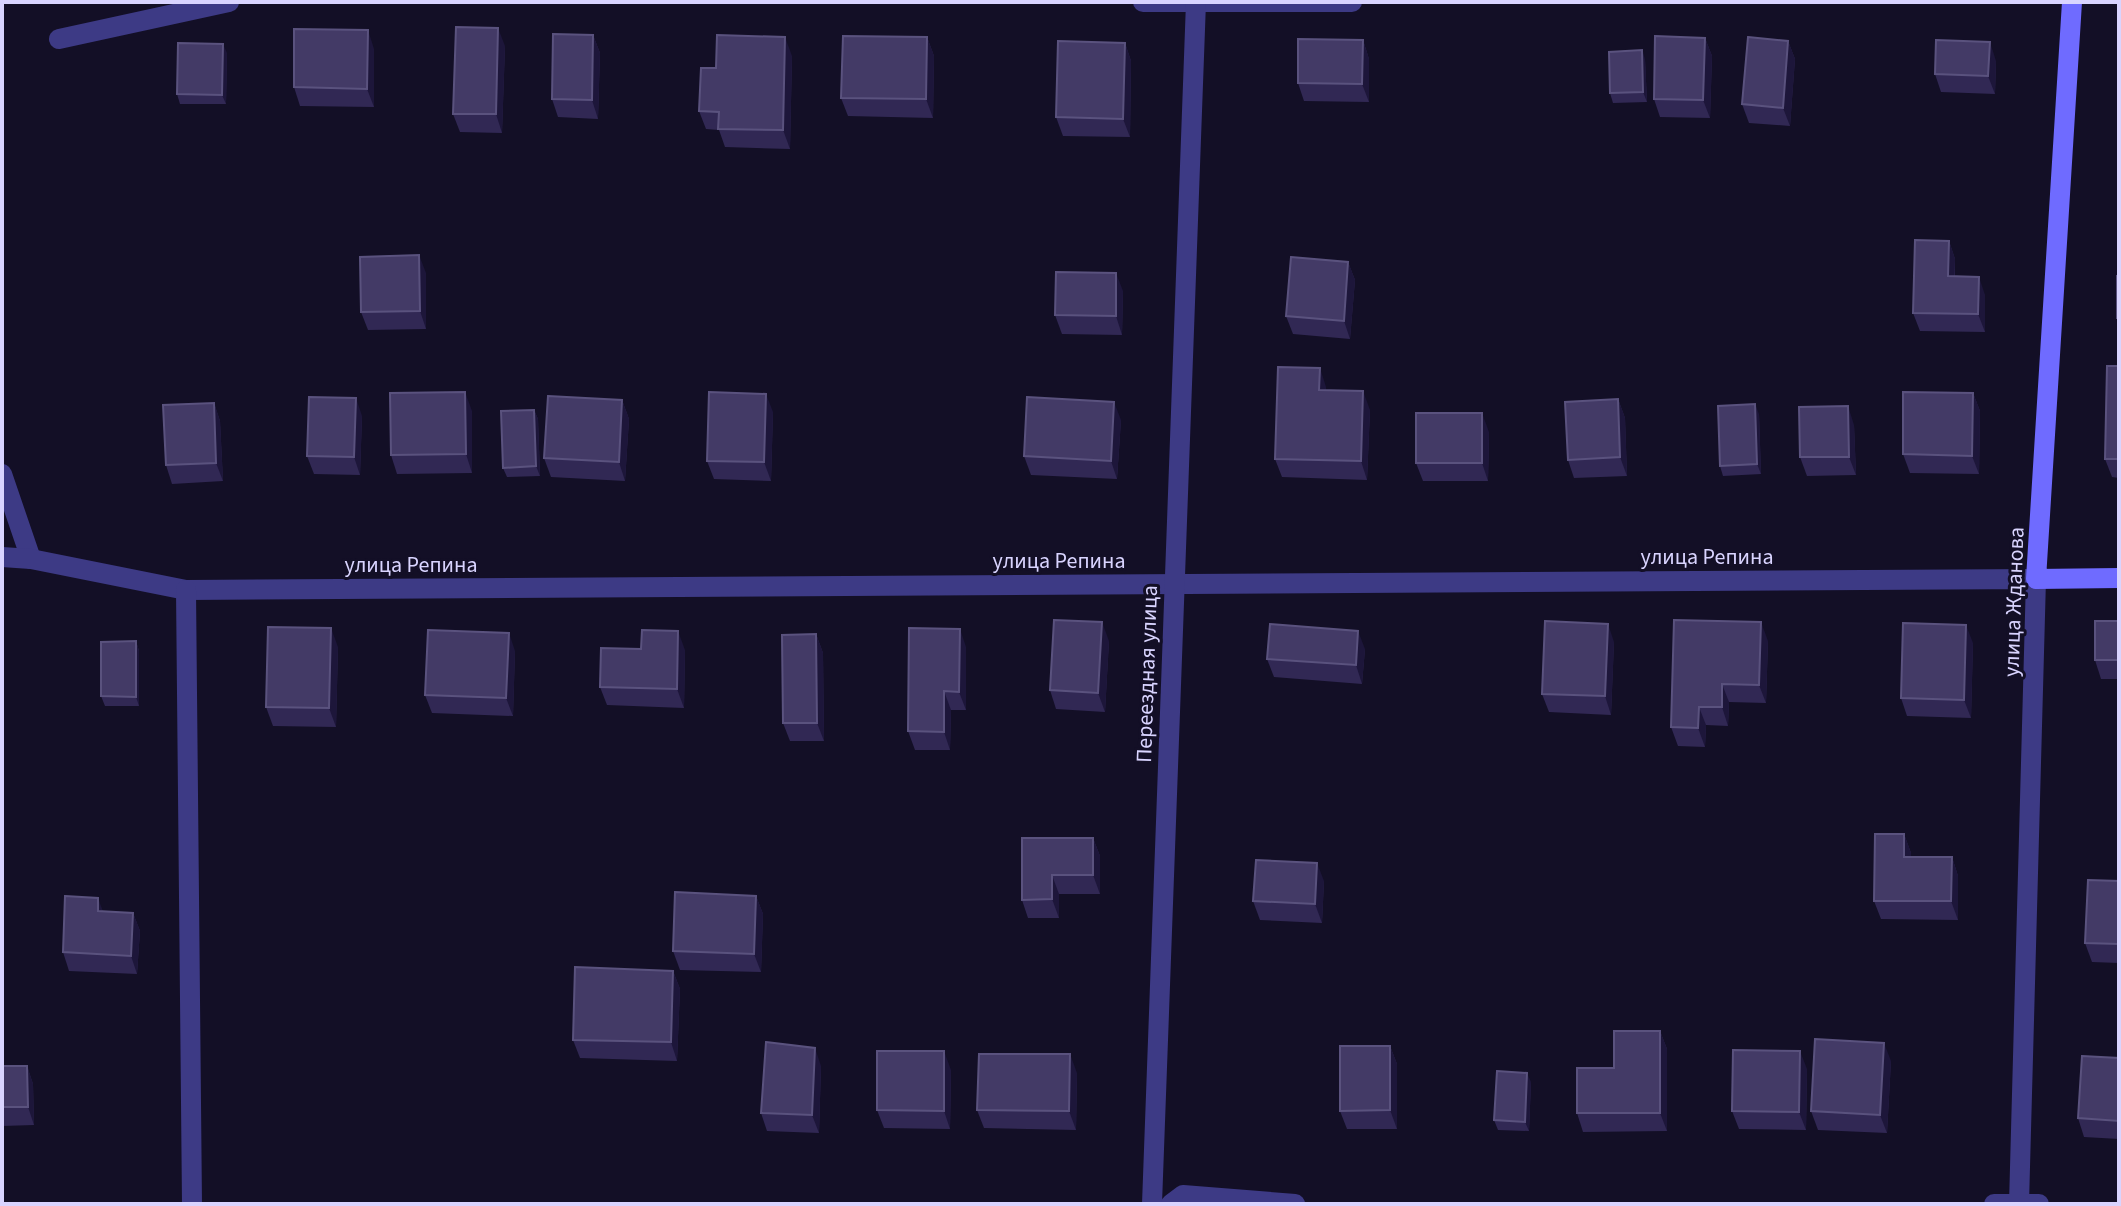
<svg xmlns="http://www.w3.org/2000/svg" width="2121" height="1206" font-family="'Source Sans 3',sans-serif">
<style>
.lines{fill:none;stroke-linecap:round;stroke-linejoin:round}
.street{stroke:#3d3a85;stroke-width:20}
.secondary{stroke:#6f6bff;stroke-width:20}
.wall{fill:#312854}
.shaded-wall{fill:#1d163a}
.building{fill:#433a66;stroke:#5a527e;stroke-width:2}
.labels{text-anchor:middle;stroke-width:6;stroke-linejoin:round;paint-order:stroke}
.street-label{font-size:22px;fill:#d9d4ff;stroke:#130f26}
</style>
<rect width="100%" height="100%" fill="#130f26"/>
<g class="lines">
<g class="street">
<path d="M1143 2H1352"/>
<path d="M59 39 229 2"/>
<path d="M2 474 31 559"/>
<path d="M2 557 31 559 186 590 2036 579 2019 1204"/>
<path d="M186 590 192 1204"/>
<path d="M1152 1204 1196 2"/>
<path d="M1171 1204 1183 1195 1295 1204"/>
<path d="M1994 1204H2039"/>
</g>
<path class="secondary" d="M2072 2 2036 579 2119 578"/>
</g>
<g class="wall">
<path d="M593 35 600 53 598 119 558 117 552 99Z"/>
<path d="M927 37 934 56 933 118 848 116 841 98Z"/>
<path d="M1705 38 1712 56 1710 118 1660 117 1654 99Z"/>
<path d="M1363 40 1369 59V102L1304 101 1298 83Z"/>
<path d="M1788 41 1795 59 1790 126 1749 123 1742 104Z"/>
<path d="M1125 43 1131 61 1130 137 1063 136 1056 117Z"/>
<path d="M505 46 502 133 460 132 453 114Z"/>
<path d="M374 49V107L300 106 294 87Z"/>
<path d="M227 53 226 104H180L177 94Z"/>
<path d="M792 56 790 149 725 147 719 130 706 129 699 111 716 68Z"/>
<path d="M1645 59 1647 102 1613 103 1610 93Z"/>
<path d="M1996 61 1995 94 1941 92 1935 74Z"/>
<path d="M1949 241 1955 259V276L1985 295V332L1920 331 1913 313Z"/>
<path d="M1348 262 1355 280 1350 339 1293 334 1286 316Z"/>
<path d="M426 273V329L368 330 361 312Z"/>
<path d="M1123 291 1122 335 1062 334 1055 315Z"/>
<path d="M2119 366V478L2112 477 2105 459Z"/>
<path d="M1326 387V390L1370 410 1367 480 1282 477 1275 459Z"/>
<path d="M1973 393 1980 411 1979 474 1910 473 1903 454Z"/>
<path d="M1618 399 1625 418 1627 476 1574 478 1568 460Z"/>
<path d="M622 400 629 419 625 481 551 477 544 458Z"/>
<path d="M214 403 220 421 223 481 172 484 166 465Z"/>
<path d="M534 410 538 419 540 476 507 477 503 468Z"/>
<path d="M472 411V473L397 474 391 455Z"/>
<path d="M773 412 771 481 714 479 707 461Z"/>
<path d="M1759 414 1761 474 1723 476 1720 466Z"/>
<path d="M362 416 360 475 314 474 307 456Z"/>
<path d="M1121 420 1117 479 1031 475 1024 456Z"/>
<path d="M1854 425 1856 475 1807 476 1800 457Z"/>
<path d="M1489 432 1488 481H1423L1416 463Z"/>
<path d="M2119 621V679H2101L2095 660Z"/>
<path d="M816 634 823 653 824 741H790L783 723Z"/>
<path d="M136 641 139 651V706H105L101 696Z"/>
<path d="M1109 641 1105 712 1056 709 1050 690Z"/>
<path d="M1768 641 1766 703 1729 702 1728 726 1706 725 1705 747 1678 746 1671 727Z"/>
<path d="M1614 642 1611 715 1549 712 1542 694Z"/>
<path d="M1973 643 1971 718 1907 716 1901 698Z"/>
<path d="M338 647 336 727 273 726 266 707Z"/>
<path d="M966 647V710H951L950 750H915L908 731Z"/>
<path d="M1365 649 1362 684 1274 677 1267 659Z"/>
<path d="M685 650 684 708 607 705 600 687Z"/>
<path d="M515 651 513 716 432 713 425 695Z"/>
<path d="M1904 834 1911 853V857H1952L1958 876V920L1881 919 1874 901Z"/>
<path d="M1093 838 1100 856V894H1059V918H1028L1022 900Z"/>
<path d="M1324 881 1322 923 1260 920 1253 901Z"/>
<path d="M2119 881V963L2092 962 2085 943Z"/>
<path d="M756 896 763 914 761 972 680 970 673 951Z"/>
<path d="M103 911 133 913 140 931 137 974 69 971 63 952Z"/>
<path d="M673 971 680 989 677 1061 580 1058 573 1040Z"/>
<path d="M1660 1031 1667 1049V1131L1583 1132 1577 1113 1614 1068Z"/>
<path d="M1390 1046 1397 1064V1129H1347L1340 1111Z"/>
<path d="M2119 1058V1139L2084 1137 2078 1118Z"/>
<path d="M1891 1061 1887 1133 1818 1130 1811 1111Z"/>
<path d="M2 1066H27L33 1084 34 1125 2 1126Z"/>
<path d="M821 1066 819 1133 767 1131 761 1113Z"/>
<path d="M1807 1069 1806 1130 1739 1129 1732 1111Z"/>
<path d="M951 1070 950 1129 884 1128 877 1110Z"/>
<path d="M1077 1073 1076 1130 984 1128 977 1110Z"/>
<path d="M1531 1082 1529 1131 1498 1130 1494 1120Z"/>
</g>
<g class="shaded-wall">
<path d="M498 28 505 46 502 133 496 114Z"/>
<path d="M368 30 374 49V107L367 89Z"/>
<path d="M593 35 600 53 598 119 592 100Z"/>
<path d="M785 37 792 56 790 149 783 130Z"/>
<path d="M927 37 934 56 933 118 926 99Z"/>
<path d="M1705 38 1712 56 1710 118 1703 100Z"/>
<path d="M1363 40 1369 59V102L1362 84Z"/>
<path d="M1788 41 1795 59 1790 126 1783 108Z"/>
<path d="M1990 42 1996 61 1995 94 1988 76Z"/>
<path d="M1125 43 1131 61 1130 137 1123 119Z"/>
<path d="M223 44 227 53 226 104 222 95Z"/>
<path d="M1642 50 1645 59 1647 102 1643 92Z"/>
<path d="M1949 241 1955 259 1954 294 1948 276Z"/>
<path d="M419 255 426 273V329L420 311Z"/>
<path d="M1348 262 1355 280 1350 339 1344 321Z"/>
<path d="M1116 273 1123 291 1122 335 1116 316Z"/>
<path d="M1979 277 1985 295V332L1978 314Z"/>
<path d="M1320 368 1326 387 1325 409 1319 390Z"/>
<path d="M1363 391 1370 410 1367 480 1361 461Z"/>
<path d="M465 392 472 411V473L466 454Z"/>
<path d="M1973 393 1980 411 1979 474 1972 456Z"/>
<path d="M766 394 773 412 771 481 764 462Z"/>
<path d="M356 398 362 416 360 475 354 457Z"/>
<path d="M1618 399 1625 418 1627 476 1620 457Z"/>
<path d="M622 400 629 419 625 481 619 462Z"/>
<path d="M1114 402 1121 420 1117 479 1111 461Z"/>
<path d="M214 403 220 421 223 481 216 463Z"/>
<path d="M1755 404 1759 414 1761 474 1757 464Z"/>
<path d="M1848 406 1854 425 1856 475 1849 457Z"/>
<path d="M534 410 538 419 540 476 536 466Z"/>
<path d="M1482 413 1489 432 1488 481 1482 463Z"/>
<path d="M1102 622 1109 641 1105 712 1098 693Z"/>
<path d="M1761 622 1768 641 1766 703 1759 685Z"/>
<path d="M1608 624 1614 642 1611 715 1605 696Z"/>
<path d="M1966 625 1973 643 1971 718 1964 700Z"/>
<path d="M331 628 338 647 336 727 329 708Z"/>
<path d="M960 629 966 647V710L959 692Z"/>
<path d="M678 631 685 650 684 708 677 689Z"/>
<path d="M1358 631 1365 649 1362 684 1356 665Z"/>
<path d="M509 633 515 651 513 716 506 698Z"/>
<path d="M816 634 823 653 824 741 817 723Z"/>
<path d="M136 641 139 651V706L136 697Z"/>
<path d="M2 651 3 654 2 699Z"/>
<path d="M1722 684 1729 702 1728 726 1722 707Z"/>
<path d="M944 691 951 710 950 750 944 732Z"/>
<path d="M1699 707 1706 725 1705 747 1698 728Z"/>
<path d="M1904 834 1911 853V875L1904 857Z"/>
<path d="M1093 838 1100 856V894L1093 875Z"/>
<path d="M1952 857 1958 876V920L1951 901Z"/>
<path d="M1317 863 1324 881 1322 923 1315 904Z"/>
<path d="M1052 875 1059 894V918L1052 899Z"/>
<path d="M756 896 763 914 761 972 754 954Z"/>
<path d="M98 898 105 917 98 911Z"/>
<path d="M133 913 140 931 137 974 131 956Z"/>
<path d="M673 971 680 989 677 1061 671 1042Z"/>
<path d="M1660 1031 1667 1049V1131L1660 1113Z"/>
<path d="M1884 1043 1891 1061 1887 1133 1880 1115Z"/>
<path d="M1390 1046 1397 1064V1129L1390 1110Z"/>
<path d="M815 1048 821 1066 819 1133 812 1115Z"/>
<path d="M944 1051 951 1070 950 1129 944 1111Z"/>
<path d="M1800 1051 1807 1069 1806 1130 1799 1112Z"/>
<path d="M1070 1054 1077 1073 1076 1130 1069 1111Z"/>
<path d="M27 1066 33 1084 34 1125 28 1107Z"/>
<path d="M1527 1073 1531 1082 1529 1131 1525 1122Z"/>
</g>
<g class="building">
<path d="M456 27 498 28 496 114H453Z"/>
<path d="M294 29 368 30 367 89 294 87Z"/>
<path d="M553 34 593 35 592 100 552 99Z"/>
<path d="M717 35 785 37 783 130 718 129 719 112 699 111 701 68H716Z"/>
<path d="M843 36 927 37 926 99 841 98Z"/>
<path d="M1655 36 1705 38 1703 100 1654 99Z"/>
<path d="M1748 37 1788 41 1783 108 1742 104Z"/>
<path d="M1298 39 1363 40 1362 84 1298 83Z"/>
<path d="M1936 40 1990 42 1988 76 1935 74Z"/>
<path d="M1058 41 1125 43 1123 119 1056 117Z"/>
<path d="M178 43 223 44 222 95 177 94Z"/>
<path d="M1642 50 1643 92 1610 93 1609 52Z"/>
<path d="M1915 240 1949 241 1948 276 1979 277 1978 314 1913 313Z"/>
<path d="M419 255 420 311 361 312 360 257Z"/>
<path d="M1291 257 1348 262 1344 321 1286 316Z"/>
<path d="M1056 272 1116 273V316L1055 315Z"/>
<rect x="2117" y="276" width="2" height="42"/>
<path d="M2107 366H2119V459H2105Z"/>
<path d="M1278 367 1320 368 1319 390 1363 391 1361 461 1275 459Z"/>
<path d="M465 392 466 454 391 455 390 393Z"/>
<path d="M709 392 766 394 764 462 707 461Z"/>
<path d="M1903 392 1973 393 1972 456 1903 454Z"/>
<path d="M548 396 622 400 619 462 544 458Z"/>
<path d="M309 397 356 398 354 457 307 456Z"/>
<path d="M1027 397 1114 402 1111 461 1024 456Z"/>
<path d="M1618 399 1620 457 1568 460 1565 402Z"/>
<path d="M214 403 216 463 166 465 163 405Z"/>
<path d="M1755 404 1757 464 1720 466 1718 406Z"/>
<path d="M1848 406 1849 457H1800L1799 407Z"/>
<path d="M534 410 536 466 503 468 501 411Z"/>
<rect x="1416" y="413" width="66" height="50"/>
<path d="M1054 620 1102 622 1098 693 1050 690Z"/>
<path d="M1674 620 1761 622 1759 685 1722 684V707H1699L1698 728 1671 727Z"/>
<path d="M1545 621 1608 624 1605 696 1542 694Z"/>
<rect x="2095" y="621" width="24" height="39"/>
<path d="M1903 623 1966 625 1964 700 1901 698Z"/>
<path d="M1270 624 1358 631 1356 665 1267 659Z"/>
<path d="M268 627 331 628 329 708 266 707Z"/>
<path d="M909 628 960 629 959 692 944 691V732L908 731Z"/>
<path d="M428 630 509 633 506 698 425 695Z"/>
<path d="M642 630 678 631 677 689 600 687 601 648 641 649Z"/>
<path d="M816 634 817 723H783L782 635Z"/>
<path d="M136 641V697L101 696V642Z"/>
<path d="M1875 834H1904V857H1952L1951 901H1874Z"/>
<path d="M1022 838H1093V875H1052V899L1022 900Z"/>
<path d="M1256 860 1317 863 1315 904 1253 901Z"/>
<path d="M2088 880 2119 881V944L2085 943Z"/>
<path d="M675 892 756 896 754 954 673 951Z"/>
<path d="M65 896 98 898V911L133 913 131 956 63 952Z"/>
<path d="M575 967 673 971 671 1042 573 1040Z"/>
<path d="M1614 1031H1660V1113H1577V1068H1614Z"/>
<path d="M1815 1039 1884 1043 1880 1115 1811 1111Z"/>
<path d="M766 1042 815 1048 812 1115 761 1113Z"/>
<path d="M1340 1046H1390V1110L1340 1111Z"/>
<path d="M1733 1050 1800 1051 1799 1112 1732 1111Z"/>
<path d="M877 1051H944V1111L877 1110Z"/>
<path d="M979 1054H1070L1069 1111 977 1110Z"/>
<path d="M2082 1056 2119 1058V1121L2078 1118Z"/>
<path d="M2 1066H27L28 1107H2Z"/>
<path d="M1497 1071 1527 1073 1525 1122 1494 1120Z"/>
</g>
<g class="labels">
<g class="street-label">
<text x="1707" y="564">улица Репина</text>
<text x="1059" y="568">улица Репина</text>
<text x="411" y="572">улица Репина</text>
<text transform="translate(2013 602) rotate(-88)" y="8">улица Жданова</text>
<text transform="translate(1146 674) rotate(-88)" y="8">Переездная улица</text>
</g>
</g>
<rect width="2121" height="1206" fill="none" stroke="#d9d4ff" stroke-width="8"/>
</svg>
